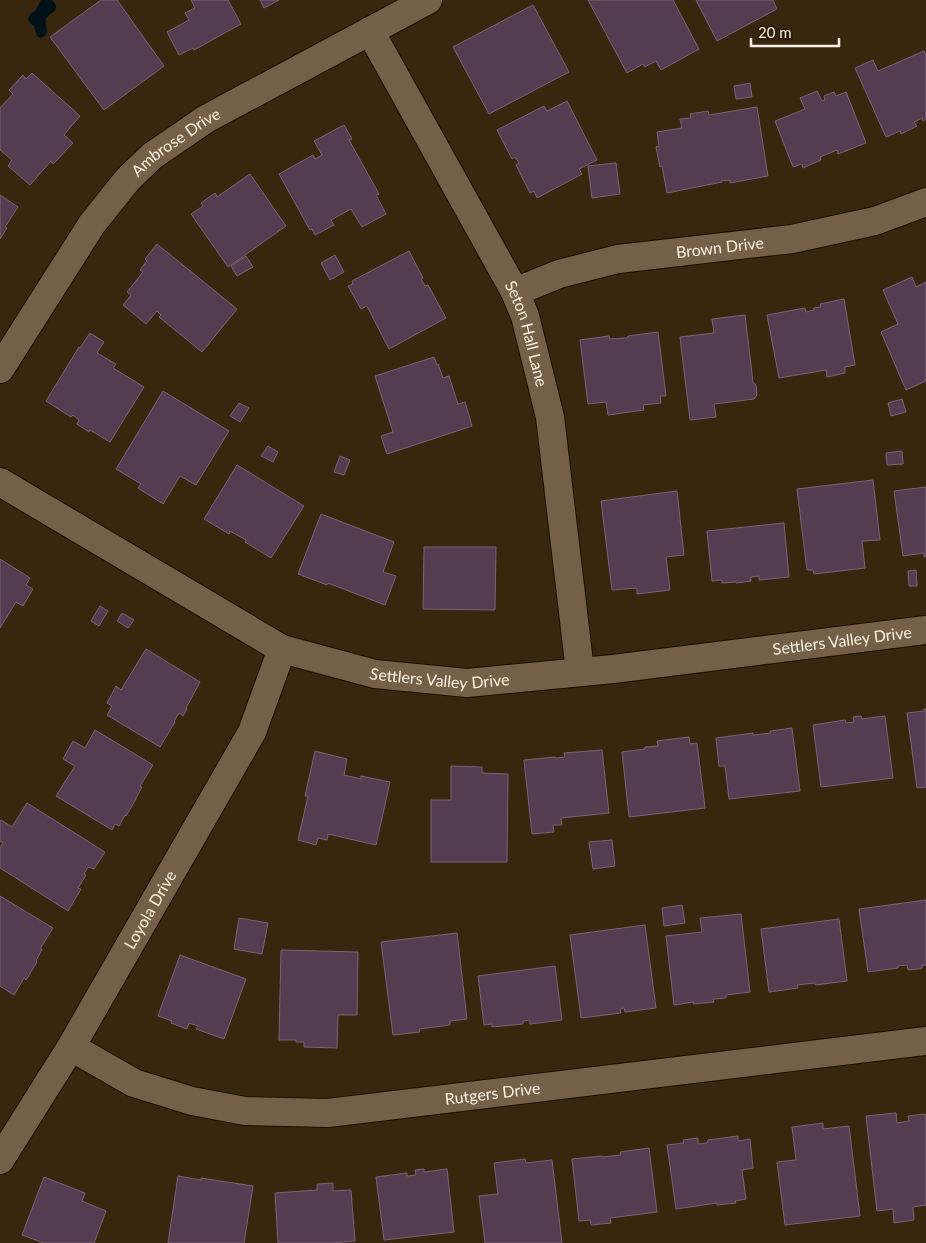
<svg xmlns="http://www.w3.org/2000/svg" width="926" height="1243" font-family="Lato,sans-serif">
<style>
.water{fill:#001218}
.building{fill:#543d50;stroke:#7c6377}
.lines{fill:none;stroke-linecap:round;stroke-linejoin:round}
.minor-casing{stroke:#1e0e00;stroke-width:30}
.minor{stroke:#746048;stroke-width:28}
.labels{text-anchor:middle;stroke-width:4;stroke-linejoin:round;paint-order:stroke}
.street-label{font-size:16px;fill:#fcf0e2;stroke:#2d1c06}
</style>
<rect width="100%" height="100%" fill="#38260f"/>
<path class="water" d="M41 0H52C64 12 47 12 46 20 45 23 47 28 47 32L45 36 40 38 37 36 34 26 31 24 28 19 30 14 36 10Z"/>
<g class="building">
<path d="M101 0H117L164 66 104 110 50 37Z"/>
<path d="M191 0H228L241 24 194 50 193 48 179 55 167 32 189 20 185 13 195 8Z"/>
<path d="M260 0H279L264 8Z"/>
<path d="M588 0H673L699 49 661 70 656 61 645 67 643 64 627 73Z"/>
<path d="M696 0H773L777 9 717 41Z"/>
<path d="M533 5 569 72 489 114 453 47Z"/>
<path d="M924 51 926 55V119L923 121 922 118 914 122 917 126 901 134 900 131 886 137 855 68 873 60 878 71Z"/>
<path d="M32 73 80 116 64 135 73 143 53 164 51 161 30 185 8 166 12 160 0 150V108L13 94 9 90 23 75 26 79Z"/>
<path d="M750 83 752 97 736 99 734 86Z"/>
<path d="M817 91 822 101 825 100 824 96 834 92 836 96 846 92 866 143 838 154 837 150 820 157 821 160 803 168 802 164 793 167 775 121 805 109 800 98Z"/>
<path d="M567 101 597 160 579 169 582 174 537 198 534 191 530 193 516 165 519 163 515 157 512 159 497 130 544 106 547 111Z"/>
<path d="M757 107 768 176 730 183V180L721 181 722 182 667 193 662 166 660 167 656 147 659 146 657 132 682 128 680 119 691 118 690 114 708 111 709 115Z"/>
<path d="M344 125 352 139 349 140 379 194 376 195 386 214 362 227 351 209 331 220 334 225 315 235 312 229 310 230 279 174 313 155 315 159 322 155 314 141Z"/>
<path d="M616 163 620 194 592 198 588 166Z"/>
<path d="M250 174 286 226 228 267 191 214 203 206 201 203 215 193 217 197Z"/>
<path d="M0 195 18 207 5 227 7 228 0 239Z"/>
<path d="M157 244 237 309 202 352 159 317 161 315 157 311 146 324 123 305 131 295 127 292 143 272 140 270 147 261 145 259Z"/>
<path d="M409 251 423 278 421 279 425 286 428 285 446 318 389 349 367 306 361 309 348 286 353 284 352 281Z"/>
<path d="M335 255 344 272 330 280 321 263Z"/>
<path d="M246 256 253 267 237 276 231 266Z"/>
<path d="M912 277 916 287 926 282V381L906 390 881 332 898 324 883 290Z"/>
<path d="M844 299 855 365 845 367V373L827 377 826 370 779 378 767 315 805 308 806 312 814 310V308L821 307 820 304Z"/>
<path d="M745 315 753 382 756 385 757 395 754 399 714 404 716 417 690 420 680 337 714 333 712 319Z"/>
<path d="M658 332 666 396H660L661 403 643 405 644 410 608 415 606 402 588 404 580 340 609 336 610 339 627 338 628 336Z"/>
<path d="M90 333 104 342 97 353 116 364 113 368 144 387 110 442 90 430 89 432 77 424 79 420 73 415 71 417 46 401 79 347 80 348Z"/>
<path d="M434 357 437 365 438 364 443 378 449 376 458 404 465 402 472 426 387 454 381 436 393 432 375 376Z"/>
<path d="M163 391 229 431 196 485 180 476 163 504 138 488 141 484 116 469Z"/>
<path d="M902 399 906 412 891 416 888 403Z"/>
<path d="M239 403 249 408 240 422 230 416Z"/>
<path d="M268 446 278 452 273 462 261 456Z"/>
<path d="M902 451 903 464 887 465 886 453Z"/>
<path d="M340 456 350 460 344 475 334 472Z"/>
<path d="M237 465 304 506 271 558 245 542 246 540 230 531 229 534 204 519Z"/>
<path d="M873 480 880 540 862 541 865 568 814 574 813 570H807L797 489Z"/>
<path d="M926 487V556L924 557V553L903 556 894 491Z"/>
<path d="M677 491 684 555 666 557 670 590 637 594V588L612 590 601 501Z"/>
<path d="M321 514 394 542 383 572 396 576 385 605 328 583 327 585 298 574Z"/>
<path d="M784 523 789 577 759 580V576L751 577V581L736 583V582L722 583V580L712 581 707 531Z"/>
<path d="M424 547H496L495 610 423 609Z"/>
<path d="M0 559 30 578 26 585 33 589 23 606 16 602 0 628Z"/>
<path d="M916 570 917 586H909L908 571Z"/>
<path d="M100 606 108 611 99 626 91 621Z"/>
<path d="M122 613 134 620 128 628 117 621Z"/>
<path d="M146 649 200 682 186 708 187 709 183 716 179 713 174 721 175 722 160 747 107 715 112 706 107 703 116 686 121 690Z"/>
<path d="M924 709H926V787L917 788 907 713 924 711Z"/>
<path d="M861 716 862 719 885 716 893 778 821 787 813 725 845 720 846 723 854 722 853 717Z"/>
<path d="M792 728 800 791 729 799 725 766H719L716 738 753 733V735L771 733 770 731Z"/>
<path d="M95 730 153 765 140 786 142 787 136 798V799L126 816 125 815 119 826 115 824 112 830 56 796 75 766 63 759 73 741 85 748Z"/>
<path d="M689 737 690 744 697 743 705 808 629 817 622 752 645 749V747L658 746 657 741Z"/>
<path d="M602 750 609 813 561 818 562 825H553L554 832 532 834 524 760 555 757 556 758 565 757 564 753Z"/>
<path d="M315 751 347 759 344 775 361 779V776L390 782 376 845 328 834 327 840 318 838 316 845 298 840 308 796H305Z"/>
<path d="M451 766 482 767V773L508 774 507 862H431V800H451Z"/>
<path d="M27 803 105 852 94 869 88 867 84 874 86 875 78 888 81 889 68 911 0 868V848L3 843 0 841V821L1 820 12 827Z"/>
<path d="M612 840 615 866 593 869 589 842Z"/>
<path d="M0 896 53 928 40 949H42L36 961 37 962 26 980 24 978 14 995 0 986Z"/>
<path d="M926 900V965H922V968L918 969 908 970 907 965 898 966V968L868 972 859 909Z"/>
<path d="M682 905 685 923 664 926 662 908Z"/>
<path d="M741 914 750 992 726 995V998L713 999 714 1002 693 1004 694 1002 674 1005 666 936 702 932 700 918Z"/>
<path d="M239 918 268 923 262 954 234 949Z"/>
<path d="M839 919 847 981 815 985V983L797 985 798 988 769 992 761 929Z"/>
<path d="M645 925 656 1008 625 1012 624 1008 620 1009 621 1013 581 1018 570 935Z"/>
<path d="M457 933 467 1019 450 1021V1025L419 1029 420 1032 393 1035 381 942Z"/>
<path d="M281 950 358 952 357 1015H338L337 1048 304 1047V1042H296V1040H279Z"/>
<path d="M180 955 246 979 224 1039 196 1029 198 1026 189 1023 187 1029 171 1023 172 1021 158 1016Z"/>
<path d="M555 966 562 1020 530 1024V1020L523 1021V1024L492 1027V1024L484 1025 478 976Z"/>
<path d="M896 1113 897 1123 909 1121 908 1116 925 1114 926 1117V1205L913 1207 914 1220 894 1223 893 1209 877 1211 866 1116Z"/>
<path d="M823 1123V1129L849 1126 860 1216 785 1225 777 1162 796 1160 792 1127Z"/>
<path d="M738 1136V1141L750 1139 753 1168 742 1170 746 1199 735 1201 736 1203 717 1205V1203L676 1209 667 1145 684 1143 683 1140 698 1138V1144L707 1143 708 1140Z"/>
<path d="M649 1148 657 1212 610 1218 611 1223 591 1225 590 1220 579 1221 572 1159 602 1156V1157L621 1155 620 1152Z"/>
<path d="M525 1159 526 1163 552 1160 562 1243H485L479 1196 498 1194 494 1163Z"/>
<path d="M424 1169V1172L447 1169 454 1232 384 1240 376 1177 407 1173V1176L416 1175 415 1170Z"/>
<path d="M178 1176 201 1180V1178L253 1186 244 1243H168Z"/>
<path d="M44 1177 85 1193 82 1201 106 1211 94 1243H44L22 1235Z"/>
<path d="M333 1183V1191L351 1190 355 1241 330 1243H278L275 1193 317 1190V1184Z"/>
</g>
<g class="lines">
<defs>
<g id="minor">
<path id="s1" d="M370 31 515 292 525 316 550 417 580 671"/>
<path id="s2" d="M515 292 559 274 618 259 792 239 875 221 926 202"/>
<path id="s3" d="M0 369 92 224 128 179 152 156 206 119 428 0"/>
<path id="s4" d="M0 482 282 649 375 674 467 683 613 669 926 630"/>
<path id="s5" d="M71 1047 134 1083 192 1101 245 1111 328 1113 926 1041"/>
<path id="s6" d="M0 1160 71 1047 252 732 282 649"/>
</g>
</defs>
<use href="#minor" class="minor-casing"/>
<use href="#minor" class="minor"/>
</g>
<g class="labels">
<g class="street-label">
<text dy="6" stroke="none"><textPath href="#s3" startOffset="290">Ambrose Drive</textPath></text>
<text dy="6" stroke="none"><textPath href="#s2" startOffset="211">Brown Drive</textPath></text>
<text dy="6" stroke="none"><textPath href="#s1" startOffset="342">Seton Hall Lane</textPath></text>
<text dy="6" stroke="none"><textPath href="#s4" startOffset="894">Settlers Valley Drive</textPath></text>
<text dy="6" stroke="none"><textPath href="#s4" startOffset="489">Settlers Valley Drive</textPath></text>
<text dy="6" stroke="none"><textPath href="#s6" startOffset="292">Loyola Drive</textPath></text>
<text dy="6" stroke="none"><textPath href="#s5" startOffset="436">Rutgers Drive</textPath></text>
</g>
</g>
<path d="M751 38v8h88v-8" fill="none" stroke="#fcf0e2" stroke-width="2.5"/>
<text x="758" y="38" font-size="15" fill="#fcf0e2" stroke="#2d1c06" stroke-width="4" paint-order="stroke">20 m</text>
</svg>
